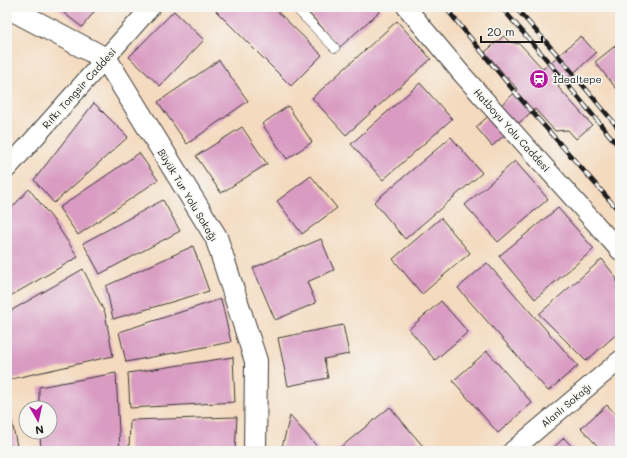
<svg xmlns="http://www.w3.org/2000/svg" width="627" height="458" font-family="Mali,sans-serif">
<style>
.building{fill:#d99bc2}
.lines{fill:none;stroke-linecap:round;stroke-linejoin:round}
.service-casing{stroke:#3c3834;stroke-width:10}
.minor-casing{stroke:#3c3834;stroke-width:20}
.tertiary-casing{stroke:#3c3834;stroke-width:24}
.service{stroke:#fff;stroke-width:9}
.minor{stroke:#fff;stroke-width:18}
.tertiary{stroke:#fff;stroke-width:22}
.rail-casing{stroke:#1c1c1c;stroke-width:4.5}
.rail{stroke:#f6f6f2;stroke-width:3;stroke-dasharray:9;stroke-linecap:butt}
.labels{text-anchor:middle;stroke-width:3.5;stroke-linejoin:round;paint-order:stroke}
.poi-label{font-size:10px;fill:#1c1c1c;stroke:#f6f6f2;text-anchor:start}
.street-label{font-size:10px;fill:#1c1c1c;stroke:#f6f6f2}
</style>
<rect width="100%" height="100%" fill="#f6f6f2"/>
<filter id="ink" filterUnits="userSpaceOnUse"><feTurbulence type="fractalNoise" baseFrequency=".025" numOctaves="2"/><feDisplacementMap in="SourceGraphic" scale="8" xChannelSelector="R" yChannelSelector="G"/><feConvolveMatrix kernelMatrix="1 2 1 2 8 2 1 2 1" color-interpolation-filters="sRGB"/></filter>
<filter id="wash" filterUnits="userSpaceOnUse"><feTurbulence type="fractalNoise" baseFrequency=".012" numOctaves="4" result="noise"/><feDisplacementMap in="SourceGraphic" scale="16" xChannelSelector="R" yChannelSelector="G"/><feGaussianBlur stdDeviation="0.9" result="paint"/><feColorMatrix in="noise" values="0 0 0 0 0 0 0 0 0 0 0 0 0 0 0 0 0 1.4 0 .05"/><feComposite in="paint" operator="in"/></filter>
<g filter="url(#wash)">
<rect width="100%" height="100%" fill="#f4dabe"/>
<g id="blocks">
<g class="building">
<path d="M56 7H98L82 27Z"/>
<path d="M212 7H273L322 55 291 86Z"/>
<path d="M316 7H379L381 10 340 47 309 13Z"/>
<path d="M174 11 204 40 160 86 129 57Z"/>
<path d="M397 21 431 59 346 135 312 98Z"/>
<path d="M504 36 509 42 520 44 543 69 581 36 596 53 558 87 592 125 576 139 568 130 555 131 535 109 492 146 476 127 518 90 485 52Z"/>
<path d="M620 42V93L595 62Z"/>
<path d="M219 60 248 101 187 144 158 102Z"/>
<path d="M420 83 452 119 383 180 351 144Z"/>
<path d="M94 103 128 137 54 203 34 180Z"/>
<path d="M288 106 312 142 287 159 262 124Z"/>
<path d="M242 127 267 164 221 193 196 156Z"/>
<path d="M451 137 482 173 405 239 374 202Z"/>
<path d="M139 153 158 180 78 235 59 208Z"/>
<path d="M515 161 548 199 498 242 465 205Z"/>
<path d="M311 176 337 208 302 234 277 201Z"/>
<path d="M29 189 52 218 78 257 7 298V213Z"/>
<path d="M163 200 180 231 100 274 83 243Z"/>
<path d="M558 208 594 249 535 299 499 256Z"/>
<path d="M441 218 470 253 422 294 393 259Z"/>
<path d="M321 239 334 270 307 282 316 303 275 320 253 268Z"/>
<path d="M193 246 209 291 113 319 106 286Z"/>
<path d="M602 259 617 279 619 332 586 361 539 314Z"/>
<path d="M487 263 578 366 548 391 458 288Z"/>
<path d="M83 269 105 313 113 356 7 380V313Z"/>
<path d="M221 299 231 342 126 362 119 332Z"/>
<path d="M441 301 468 332 435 360 409 329Z"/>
<path d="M343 325 349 354 324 359 328 378 288 386 278 338Z"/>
<path d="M487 351 532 403 498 433 453 381Z"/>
<path d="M233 357 235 402 130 408 128 373Z"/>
<path d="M116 373 120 451H41L40 432H50V408H39V387Z"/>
<path d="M8 403 17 446H7Z"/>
<path d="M607 405 620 419V451H602L581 428Z"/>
<path d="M390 407 427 451H336Z"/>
<path d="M290 416 321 451H281Z"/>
<path d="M237 417 235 451H129L130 420Z"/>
<path d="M564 438 576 451H550Z"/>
</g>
</g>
</g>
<g filter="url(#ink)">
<use href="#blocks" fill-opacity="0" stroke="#3c3834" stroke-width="1"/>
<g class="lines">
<defs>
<path id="service" d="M295 7 335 48"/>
<g id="minor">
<path d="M406 7 461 73 620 251"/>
<path d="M7 169 151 7"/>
<path d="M512 451 620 360"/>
</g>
<path id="tertiary" d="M7 7 106 59 216 237 256 361 255 451"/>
</defs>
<use href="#service" class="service-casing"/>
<use href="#minor" class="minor-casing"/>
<use href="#tertiary" class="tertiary-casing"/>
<use href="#service" class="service"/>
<use href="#minor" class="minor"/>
<use href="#tertiary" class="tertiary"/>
<defs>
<g id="rail">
<path d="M445 7 518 96 620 212"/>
<path d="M501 7 553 67 620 148"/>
<path d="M515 7 562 60 620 130"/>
</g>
</defs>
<use href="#rail" class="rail-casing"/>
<use href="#rail" class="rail"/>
</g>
</g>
<defs>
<symbol id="station-disc" viewBox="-11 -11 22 22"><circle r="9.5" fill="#b5179e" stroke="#f6f6f2"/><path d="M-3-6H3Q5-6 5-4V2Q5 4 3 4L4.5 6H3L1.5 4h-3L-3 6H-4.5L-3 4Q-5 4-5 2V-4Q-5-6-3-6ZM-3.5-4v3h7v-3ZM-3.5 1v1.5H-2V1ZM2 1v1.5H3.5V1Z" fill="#fff"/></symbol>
</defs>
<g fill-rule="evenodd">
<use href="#station-disc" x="528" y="68" width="22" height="22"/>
</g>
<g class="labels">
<g class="poi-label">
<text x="553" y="83">İdealtepe</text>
</g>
<g class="street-label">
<text transform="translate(79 88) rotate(-48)" y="4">Rıfkı Tongsir Caddesi</text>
<text transform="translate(512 130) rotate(48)" y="4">Hatboyu Yolu Caddesi</text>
<text transform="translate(188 195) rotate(59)" y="4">Büyük Tur Yolu Sokağı</text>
<text transform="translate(566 405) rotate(-40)" y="4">Alanlı Sokağı</text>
</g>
</g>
<rect width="627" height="458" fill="none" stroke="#f6f6f2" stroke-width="24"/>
<g transform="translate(38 420) rotate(171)"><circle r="19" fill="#f6f6f2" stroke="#9f9f9c"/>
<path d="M0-3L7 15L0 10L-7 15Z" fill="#b5179e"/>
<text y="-6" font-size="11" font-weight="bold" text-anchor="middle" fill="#1c1c1c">N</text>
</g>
<path d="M481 36v6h61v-6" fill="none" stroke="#1c1c1c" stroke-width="2"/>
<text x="487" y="36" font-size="12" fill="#1c1c1c" stroke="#f6f6f2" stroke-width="3" paint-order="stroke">20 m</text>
</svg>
